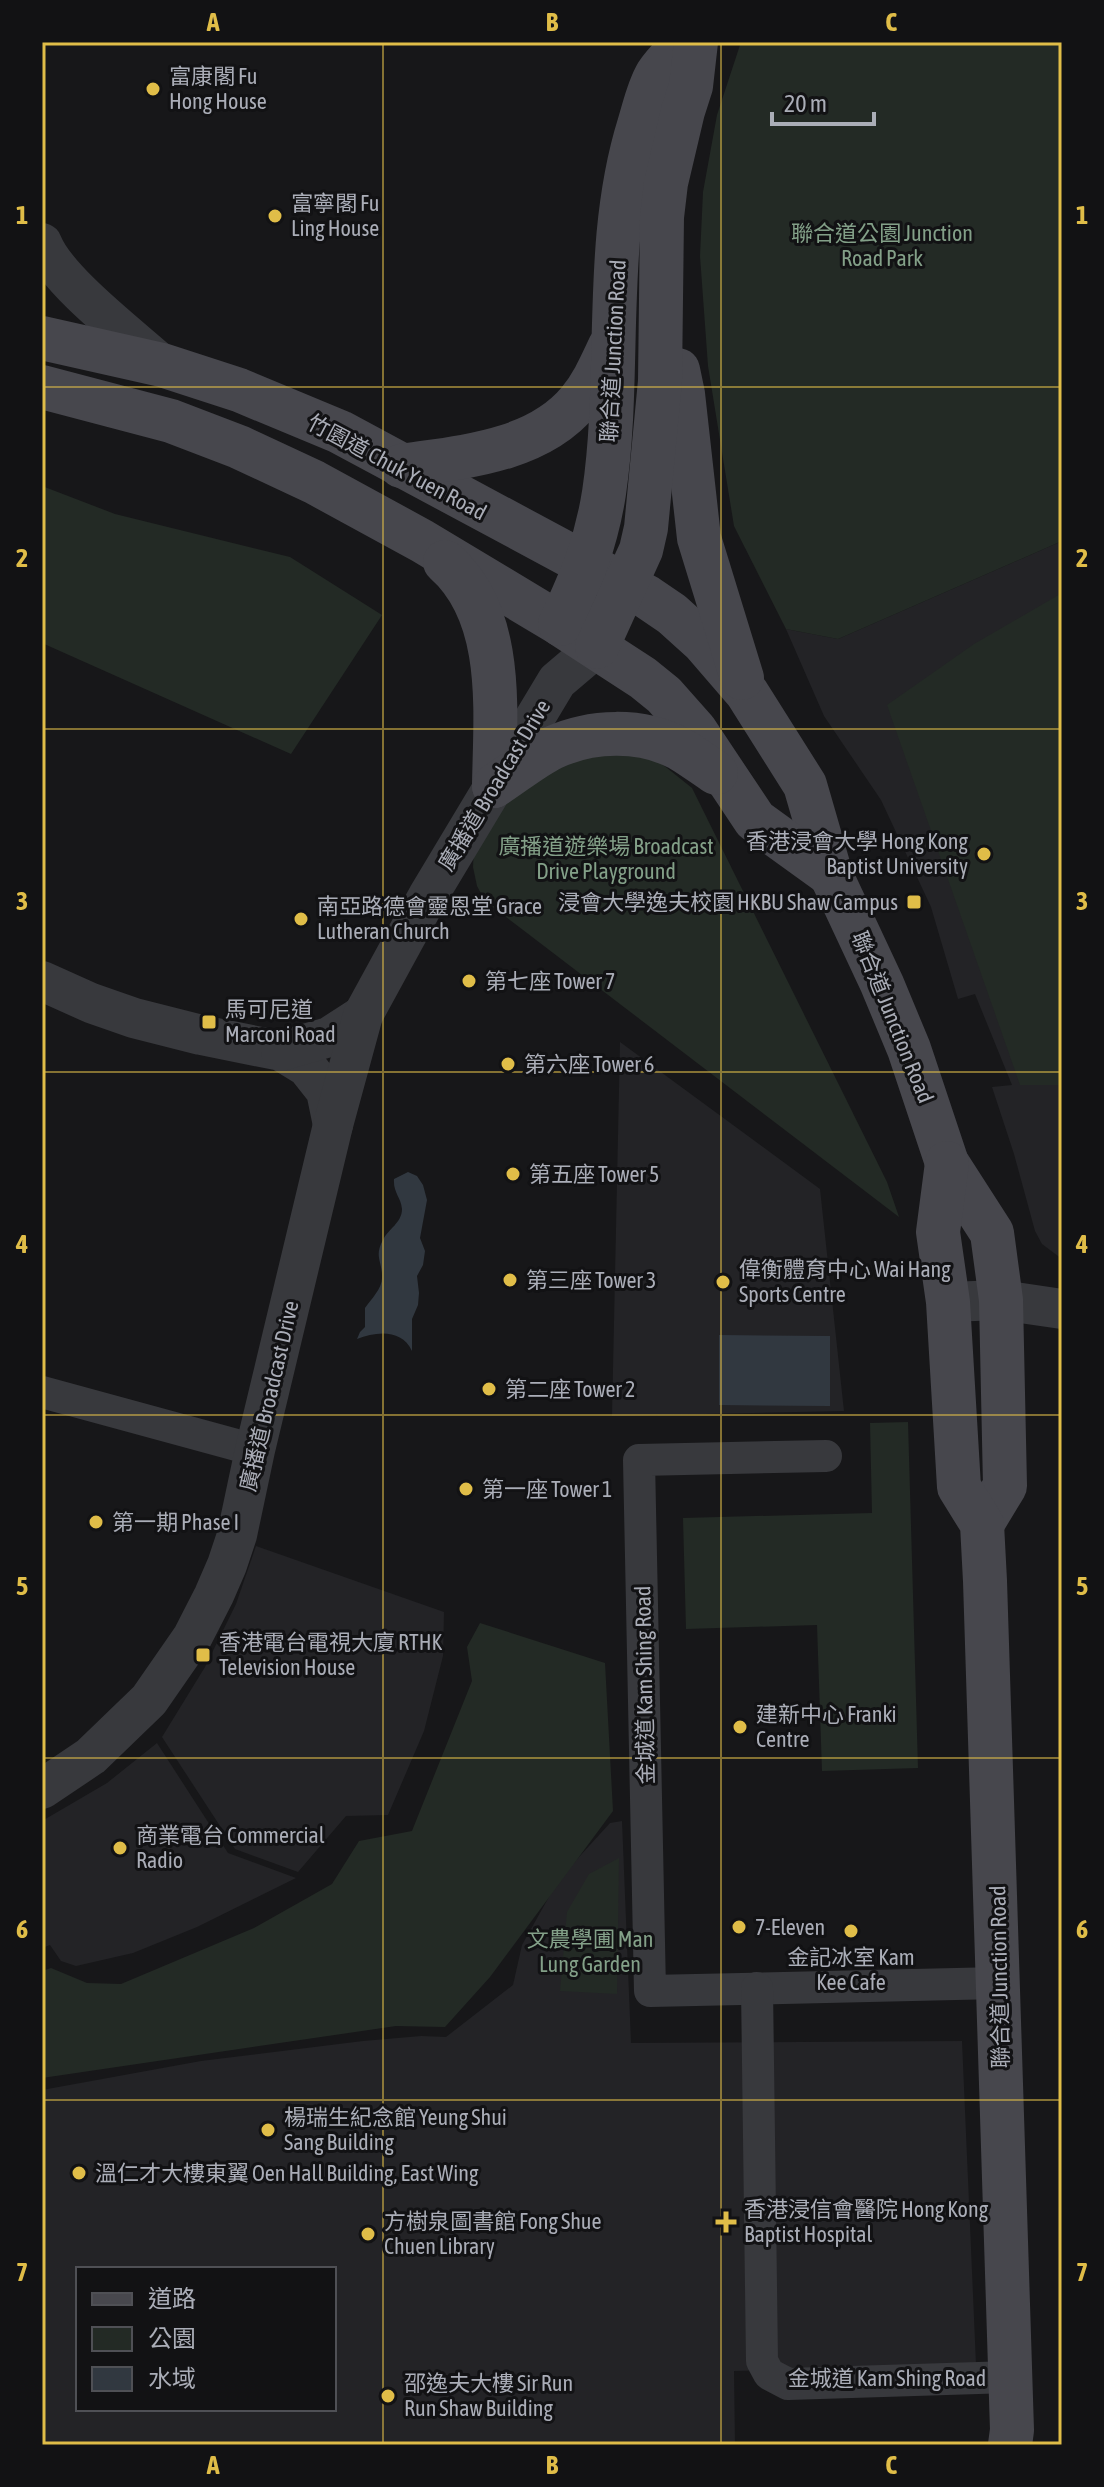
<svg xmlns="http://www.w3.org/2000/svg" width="1104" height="2487" font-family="'Asap Condensed','Noto Sans TC',sans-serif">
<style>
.built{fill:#232326;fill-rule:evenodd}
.green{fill:#232a25}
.water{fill:#313840}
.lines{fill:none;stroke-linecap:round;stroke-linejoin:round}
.minor{stroke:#38393d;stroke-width:32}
.tertiary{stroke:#38393d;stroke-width:40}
.secondary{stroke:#47474d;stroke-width:44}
.grid{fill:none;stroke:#e0bd48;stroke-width:2;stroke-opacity:0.55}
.poi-dot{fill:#e0bd48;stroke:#121214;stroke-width:3}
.labels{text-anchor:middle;stroke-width:6;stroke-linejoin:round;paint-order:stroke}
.poi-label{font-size:22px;fill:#aaadb7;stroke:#121214;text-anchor:start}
.park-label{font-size:22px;fill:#83a088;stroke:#121214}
.street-label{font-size:22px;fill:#aaadb7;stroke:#121214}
.neatline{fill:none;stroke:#e0bd48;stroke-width:3}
.grid-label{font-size:26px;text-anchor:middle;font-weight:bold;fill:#e0bd48}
</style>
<rect width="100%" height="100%" fill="#171719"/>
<g class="built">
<path d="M1062 541V1259L1042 1244 1035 1231 1014 1154 992 1087 1012 1085 975 994 958 999 931 907 881 800 824 716 786 629 838 639Z"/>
<path d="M620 1042 820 1189 844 1411 612 1416Z"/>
<path d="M256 1546 444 1612 443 1656 424 1731 388 1815 346 1816 298 1872 235 1849 162 1737 205 1667 236 1604Z"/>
<path d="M157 1743 228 1853 296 1878 197 1927 133 1953 76 1966 61 1961 50 1945 42 1948V1821L107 1783Z"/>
<path d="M622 1821 631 2043 962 2041 976 2364 734 2371 735 2445H42V2090L201 2061 363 2041 421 2036 446 2037 513 1985 522 1945 559 1879 610 1823ZM78 2269H334V2409H78Z"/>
</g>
<g class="green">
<path d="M741 42H1062V541L838 639 786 629 734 526 708 366 700 256 703 192 717 115Z"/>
<path d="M42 486 115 514 290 557 382 615 291 754 42 643Z"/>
<path d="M1062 593V1085H1020L887 705 974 644Z"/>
<path d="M642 748 692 788 887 1182 899 1217 485 901 477 886 473 867 474 848 495 813 548 765Z"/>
<path d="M908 1422 918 1768 822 1771 817 1625 686 1629 683 1518 872 1513 870 1423Z"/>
<path d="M480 1623 605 1663 613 1811 490 1977 445 2027 396 2026 42 2078V1971L51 1968 87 1983 121 1984 254 1928 332 1884 359 1841 412 1831 472 1681 467 1647Z"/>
<path d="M619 1858 617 1994 560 1991 567 1912 589 1874Z"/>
</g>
<g class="water">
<path d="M408 1172 417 1176 423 1185 427 1200 420 1238 425 1251 423 1265 417 1276 419 1293 418 1305 412 1319V1351C402 1329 377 1331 357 1339L360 1332 365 1327V1308C371 1299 383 1288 382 1276 382 1261 374 1256 383 1240 388 1229 402 1223 402 1209 401 1197 393 1193 394 1179Z"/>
<path d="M719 1335 830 1336V1406L719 1405Z"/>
</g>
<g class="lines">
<g class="minor">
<path d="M42 1392 255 1450"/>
<path d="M826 1456 639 1460 650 1991 999 1983"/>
<path d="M757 1988 762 2361 769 2374 788 2384 1010 2377"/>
</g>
<g class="tertiary">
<path d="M42 243C57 281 130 336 162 365"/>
<path d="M42 981 91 1003 134 1018 201 1035 281 1051 307 1067 326 1091 333 1125"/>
<path d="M281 1051 329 1037 363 1015"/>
<path d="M948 1302 1001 1300 1062 1309"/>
<path d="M42 1789 91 1756 149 1700 192 1638 214 1595 227 1565 237 1535 255 1450 333 1125 363 1015 428 896 557 681 597 647"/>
</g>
<g class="secondary">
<path d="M42 338 162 365 239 390 340 432 647 597 672 614 703 642 747 693 805 785 831 875 882 984 909 1049 947 1163 992 1233 1001 1300 1005 1486 982 1524"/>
<path d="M678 370 683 394 699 538 742 678"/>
<path d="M42 387 171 421 239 447 314 482 422 541 560 624 643 678 664 695 695 730 755 820 831 875"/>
<path d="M401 466C461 457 537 452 579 401 593 384 601 365 610 346"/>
<path d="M445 562C506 616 495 713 494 786"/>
<path d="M560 624C581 579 596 544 604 493 622 372 602 244 639 125 644 109 648 89 657 74 664 63 676 52 685 42"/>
<path d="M597 647 641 550 646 528 660 381 662 217 666 183 683 111 691 86 696 42"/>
<path d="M494 786C513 774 532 758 552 748 591 730 641 728 680 749 692 756 704 765 716 773"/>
<path d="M947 1163 938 1232 948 1302 959 1487 982 1524 985 1581 1012 2430 1010 2445"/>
</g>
</g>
<path class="grid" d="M383 42V2445M721 42V2445M42 387H1062M42 729H1062M42 1072H1062M42 1415H1062M42 1758H1062M42 2100H1062"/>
<g class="poi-dot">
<circle cx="153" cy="89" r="8"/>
<circle cx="275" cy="216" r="8"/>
<circle cx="984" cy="854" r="8"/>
<rect x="906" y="894" width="16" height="16" rx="4"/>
<circle cx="301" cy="919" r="8"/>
<circle cx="469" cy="981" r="8"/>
<rect x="201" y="1014" width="16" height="16" rx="4"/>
<circle cx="508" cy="1064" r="8"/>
<circle cx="513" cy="1174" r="8"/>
<circle cx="510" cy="1280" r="8"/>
<circle cx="723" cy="1282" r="8"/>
<circle cx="489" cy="1389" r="8"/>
<circle cx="466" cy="1489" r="8"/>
<circle cx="96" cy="1522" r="8"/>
<rect x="195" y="1647" width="16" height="16" rx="4"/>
<circle cx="740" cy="1727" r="8"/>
<circle cx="120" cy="1848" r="8"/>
<circle cx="739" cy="1927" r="8"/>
<circle cx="851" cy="1931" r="8"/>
<circle cx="268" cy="2130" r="8"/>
<circle cx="79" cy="2173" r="8"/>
<path d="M722 2210h8v8h8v8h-8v8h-8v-8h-8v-8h8z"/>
<circle cx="368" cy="2234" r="8"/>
<circle cx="388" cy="2396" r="8"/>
</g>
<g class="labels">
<g class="poi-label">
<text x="169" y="84">富康閣 Fu<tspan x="169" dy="25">Hong House</tspan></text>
<text x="291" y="211">富寧閣 Fu<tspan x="291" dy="25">Ling House</tspan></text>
<text x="968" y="849" text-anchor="end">香港浸會大學 Hong Kong<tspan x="968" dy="25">Baptist University</tspan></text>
<text x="898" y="910" text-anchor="end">浸會大學逸夫校園 HKBU Shaw Campus</text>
<text x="317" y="914">南亞路德會靈恩堂 Grace<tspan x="317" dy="25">Lutheran Church</tspan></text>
<text x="485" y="989">第七座 Tower 7</text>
<text x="225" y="1017">馬可尼道<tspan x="225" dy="25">Marconi Road</tspan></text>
<text x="524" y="1072">第六座 Tower 6</text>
<text x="529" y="1182">第五座 Tower 5</text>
<text x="739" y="1277">偉衡體育中心 Wai Hang<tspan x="739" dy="25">Sports Centre</tspan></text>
<text x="526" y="1288">第三座 Tower 3</text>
<text x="505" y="1397">第二座 Tower 2</text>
<text x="482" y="1497">第一座 Tower 1</text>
<text x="112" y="1530">第一期 Phase I</text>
<text x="219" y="1650">香港電台電視大廈 RTHK<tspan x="219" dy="25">Television House</tspan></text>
<text x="756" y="1722">建新中心 Franki<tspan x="756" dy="25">Centre</tspan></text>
<text x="136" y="1843">商業電台 Commercial<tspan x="136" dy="25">Radio</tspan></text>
<text x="755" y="1935">7-Eleven</text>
<text x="851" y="1965" text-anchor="middle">金記冰室 Kam<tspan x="851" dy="25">Kee Cafe</tspan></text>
<text x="284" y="2125">楊瑞生紀念館 Yeung Shui<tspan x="284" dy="25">Sang Building</tspan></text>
<text x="95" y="2181">溫仁才大樓東翼 Oen Hall Building, East Wing</text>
<text x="744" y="2217">香港浸信會醫院 Hong Kong<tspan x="744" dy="25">Baptist Hospital</tspan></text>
<text x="384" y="2229">方樹泉圖書館 Fong Shue<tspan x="384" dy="25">Chuen Library</tspan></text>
<text x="404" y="2391">邵逸夫大樓 Sir Run<tspan x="404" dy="25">Run Shaw Building</tspan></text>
</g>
<g class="park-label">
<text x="882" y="241">聯合道公園 Junction<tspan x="882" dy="25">Road Park</tspan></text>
<text x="606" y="854">廣播道遊樂場 Broadcast<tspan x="606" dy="25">Drive Playground</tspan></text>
<text x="590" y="1947">文農學圃 Man<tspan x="590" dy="25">Lung Garden</tspan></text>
</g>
<g class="street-label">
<text transform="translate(613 351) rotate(-87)" y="8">聯合道 Junction Road</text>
<text transform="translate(397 467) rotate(28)" y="8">竹園道 Chuk Yuen Road</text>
<text transform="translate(494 785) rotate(-59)" y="8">廣播道 Broadcast Drive</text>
<text transform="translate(893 1017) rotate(68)" y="8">聯合道 Junction Road</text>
<text transform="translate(269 1396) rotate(-77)" y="8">廣播道 Broadcast Drive</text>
<text transform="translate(644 1685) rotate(-91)" y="8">金城道 Kam Shing Road</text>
<text transform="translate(999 1977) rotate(-91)" y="8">聯合道 Junction Road</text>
<text x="887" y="2386">金城道 Kam Shing Road</text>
</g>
</g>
<rect width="1104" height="2487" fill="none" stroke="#121214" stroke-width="88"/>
<rect x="76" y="2267" width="260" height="144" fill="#121214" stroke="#4f5055" stroke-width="2"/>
<rect x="92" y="2293" width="40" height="12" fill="#47474d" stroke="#4f5055" stroke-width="2"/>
<text x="148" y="2307" font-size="24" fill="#aaadb7">道路</text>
<rect x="92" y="2327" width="40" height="24" fill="#232a25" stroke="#4f5055" stroke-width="2"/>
<text x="148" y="2347" font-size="24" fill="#aaadb7">公園</text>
<rect x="92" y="2367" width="40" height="24" fill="#313840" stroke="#4f5055" stroke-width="2"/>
<text x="148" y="2387" font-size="24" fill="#aaadb7">水域</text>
<path d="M772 112v12h102v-12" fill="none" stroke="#aaadb7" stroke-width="4"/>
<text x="784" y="112" font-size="24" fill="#aaadb7" stroke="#121214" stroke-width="6" paint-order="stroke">20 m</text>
<rect x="44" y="44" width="1016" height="2399" class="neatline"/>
<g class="grid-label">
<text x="213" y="31">A</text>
<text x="552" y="31">B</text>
<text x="891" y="31">C</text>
<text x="22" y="224">1</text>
<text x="1082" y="224">1</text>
<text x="22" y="567">2</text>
<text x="1082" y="567">2</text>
<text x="22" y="910">3</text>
<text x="1082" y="910">3</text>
<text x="22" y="1253">4</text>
<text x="1082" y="1253">4</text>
<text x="22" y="1595">5</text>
<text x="1082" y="1595">5</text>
<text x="22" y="1938">6</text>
<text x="1082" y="1938">6</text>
<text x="22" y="2281">7</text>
<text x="1082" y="2281">7</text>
<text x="213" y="2474">A</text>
<text x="552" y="2474">B</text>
<text x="891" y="2474">C</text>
</g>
</svg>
